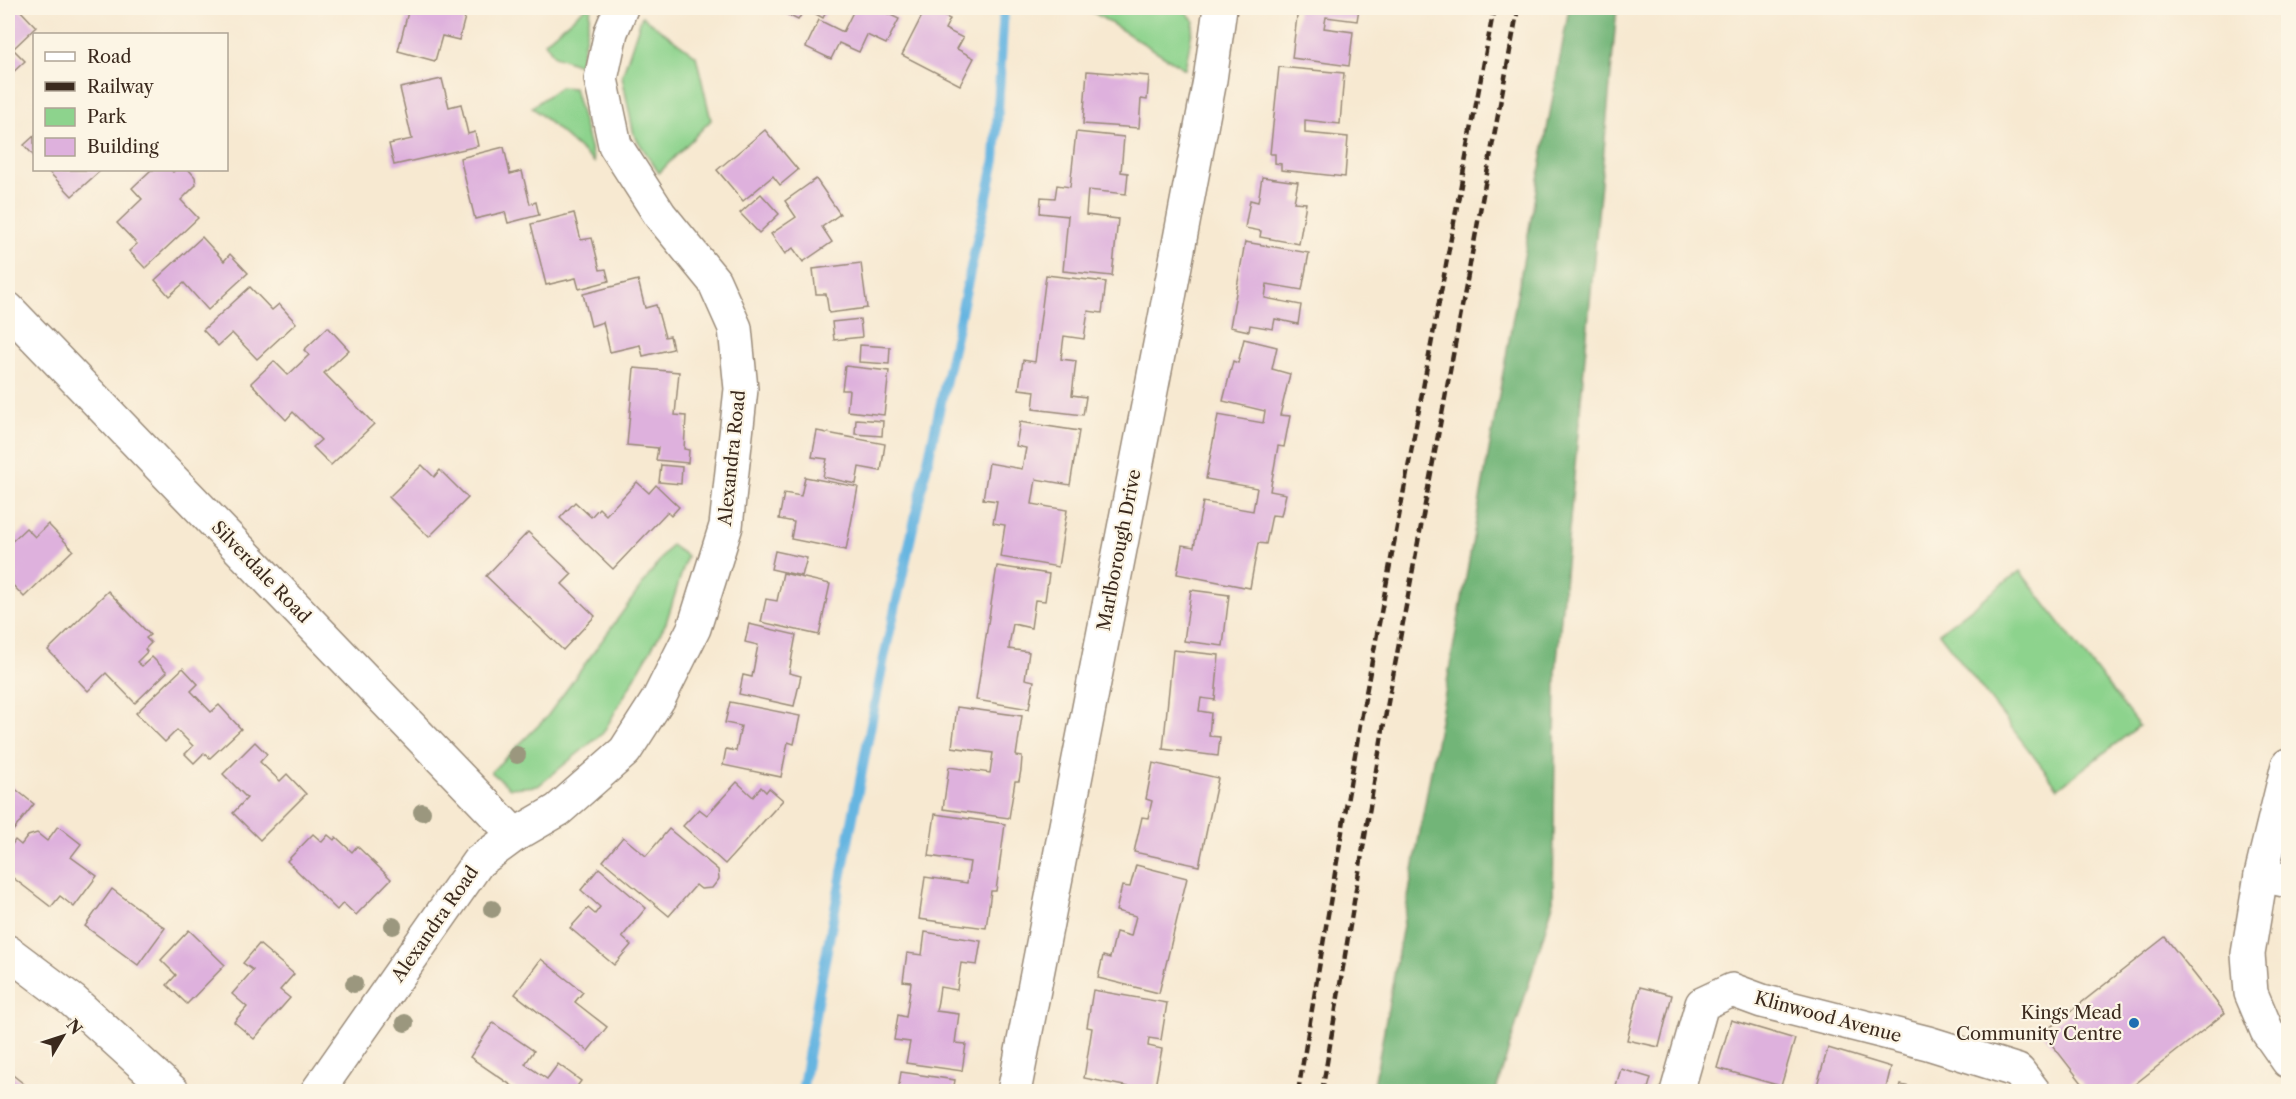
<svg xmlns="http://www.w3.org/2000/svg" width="2296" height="1099" font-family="'Libre Caslon Text',serif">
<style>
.green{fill:#8dd38d;stroke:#647e56;stroke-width:1.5}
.forest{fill:#72b578;stroke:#56704b;stroke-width:1.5}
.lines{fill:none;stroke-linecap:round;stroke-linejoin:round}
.stream{stroke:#66b5e1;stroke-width:10}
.building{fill:#deb1dd}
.minor-casing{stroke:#998a78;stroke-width:36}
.minor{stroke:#fff;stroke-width:33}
.rail{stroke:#3b2a1e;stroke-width:4.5;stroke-dasharray:9 4.5;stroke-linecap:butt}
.tree{fill:#9b977e}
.poi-dot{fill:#1f6fb2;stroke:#fcf5e5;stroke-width:2}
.labels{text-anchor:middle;stroke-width:4.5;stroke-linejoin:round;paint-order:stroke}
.street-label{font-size:18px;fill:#3b2a1e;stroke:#fcf5e5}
.poi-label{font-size:18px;fill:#3b2a1e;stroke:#fcf5e5;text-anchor:end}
</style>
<rect width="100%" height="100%" fill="#fcf5e5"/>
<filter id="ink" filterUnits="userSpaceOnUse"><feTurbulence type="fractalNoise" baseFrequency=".0167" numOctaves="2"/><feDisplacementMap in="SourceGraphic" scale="12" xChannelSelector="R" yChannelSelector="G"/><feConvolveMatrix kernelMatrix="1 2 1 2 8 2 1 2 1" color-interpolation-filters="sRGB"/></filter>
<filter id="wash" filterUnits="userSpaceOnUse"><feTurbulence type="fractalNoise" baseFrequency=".008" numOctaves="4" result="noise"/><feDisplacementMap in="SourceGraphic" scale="24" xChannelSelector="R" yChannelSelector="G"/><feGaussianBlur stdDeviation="1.35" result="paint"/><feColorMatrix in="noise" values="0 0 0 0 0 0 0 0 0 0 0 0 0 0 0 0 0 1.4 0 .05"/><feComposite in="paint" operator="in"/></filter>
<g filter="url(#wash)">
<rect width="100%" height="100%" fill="#f7e9d1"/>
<g class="green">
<path d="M585 8H591L580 65 554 56 545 42Z"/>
<path d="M1086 8H1183L1194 21 1185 69Z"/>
<path d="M642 16 696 56 711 120 659 173 634 135 622 76Z"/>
<path d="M560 87 574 88 594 162 532 107Z"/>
<path d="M671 545 687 556 666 623 603 733 538 786 510 788 491 772 546 718Z"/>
<path d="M2020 571 2139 726 2058 788 1939 633Z"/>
</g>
<path class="forest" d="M1569 8H1617L1556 672 1553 904 1496 1091H1373Z"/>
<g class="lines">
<path class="stream" d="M802 1092 819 991 884 658 995 160 1004 8"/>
</g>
<g id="blocks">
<g class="building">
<path d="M8 8H18L36 27 13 49 25 61 8 77Z"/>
<path d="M409 8H473L472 14 466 13 459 40 442 36 435 61 398 51Z"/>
<path d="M774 8H828L823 18 805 8 798 20Z"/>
<path d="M855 8H881L880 10 899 19 886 44 867 35 859 52 839 43 831 59 806 47 819 20 843 32Z"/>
<path d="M926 8 950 19 945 29 963 38 957 49 974 58 960 85 902 55Z"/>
<path d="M1298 8H1359L1357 21 1326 17 1324 28 1353 32 1349 66 1292 58Z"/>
<path d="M1279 67 1344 73 1340 124 1305 120V133L1348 137 1345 177 1281 170V164L1275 163V154H1270Z"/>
<path d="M1087 71 1149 76 1147 100 1141 99 1139 128 1083 124Z"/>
<path d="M442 79 449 107 461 104 468 134 475 132 478 146 394 165 389 144 412 139 400 88Z"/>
<path d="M765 130 798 170 780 185 773 176 743 201 717 170Z"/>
<path d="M1076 132 1124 137 1121 172 1128 173 1126 194 1088 190 1087 202 1086 215 1118 219 1112 276 1063 271 1068 216 1040 213 1041 197 1055 198 1057 185 1070 187Z"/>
<path d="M34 136V156L24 145Z"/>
<path d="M504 147 510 174 522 171 530 204 536 202 539 215 508 223 505 212 475 219 460 158Z"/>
<path d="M47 170H101L72 196Z"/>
<path d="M151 170H171L173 172 175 170H189L195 177 196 185 181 200 198 218 145 268 129 251 137 244 117 223 142 199 132 188Z"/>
<path d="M1262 177 1298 182 1294 202 1306 203 1299 244 1260 237 1261 231 1245 228 1250 200 1258 202Z"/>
<path d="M816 179 840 214 822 227 832 242 803 262 793 248 785 254 771 234 796 217 785 201Z"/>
<path d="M761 194 779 214 759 233 740 213Z"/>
<path d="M574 213 581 240 592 238 600 270 606 269 609 281 579 289 576 278 546 285 531 224Z"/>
<path d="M202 237 224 261 230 254 248 273 208 310 184 283 169 296 155 280Z"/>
<path d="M1245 242 1309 253 1302 290 1267 284 1265 298 1301 305 1298 324 1275 319 1273 329 1250 325 1249 331 1230 327Z"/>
<path d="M861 263 867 308 829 313 826 294H816L813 269Z"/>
<path d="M1046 275 1106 282 1102 313 1088 311 1084 339 1064 336 1061 359 1076 361 1072 395 1086 397 1083 415 1033 409 1035 391 1019 389 1023 360 1035 362Z"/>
<path d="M638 280 645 308 656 305 665 337 670 336 673 349 643 356 640 345 610 352 603 322 591 326 583 294Z"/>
<path d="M250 287 272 310 279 304 296 323 257 359 232 333 218 346 203 330Z"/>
<path d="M860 319 862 337 834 340 832 322Z"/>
<path d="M328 327 349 350 324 373 374 424 331 465 313 447 321 440 293 412 286 420 251 383 274 361 288 375 309 355 304 350Z"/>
<path d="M1244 339 1277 347 1272 369 1290 374 1280 415 1290 416 1284 447 1278 446 1270 491 1286 494 1281 516 1272 515 1266 544 1258 543 1250 588 1177 574 1182 545 1194 547 1203 502 1253 511 1257 488 1206 479 1218 415 1263 423 1265 411 1223 401 1233 361 1238 363Z"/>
<path d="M860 345 890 347 889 364 859 362Z"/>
<path d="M845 366 889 371 884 415 847 411 849 390H842Z"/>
<path d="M634 368 679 372 675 415 686 416 684 449 689 450 688 463 656 460 658 448 627 445Z"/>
<path d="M856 419 883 421 882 436 855 434Z"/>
<path d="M1020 422 1079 431 1070 485 1036 479 1032 504 1067 510 1058 567 1000 557 1005 525 993 523 997 501 983 499 989 463 1022 469 1026 448 1016 446Z"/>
<path d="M817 431 885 444 881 471 859 467 856 484 823 477 827 459 812 457Z"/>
<path d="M422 465 434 477 440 470 468 498 429 537 389 497Z"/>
<path d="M661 465 682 467 681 484 659 482Z"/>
<path d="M805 477 858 487 846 550 791 539 794 522 779 519 784 493 801 496Z"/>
<path d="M637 482 649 493 656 485 679 507 671 516 667 512 613 569 560 518 575 502 591 517 599 508 606 515Z"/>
<path d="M48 524 73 550 24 597 8 580V545L26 528 35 537Z"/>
<path d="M528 532 572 574 562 584 595 616 563 650 486 576Z"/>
<path d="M775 551 807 558 802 576 771 569Z"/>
<path d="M997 566 1049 574 1045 601 1035 600 1031 628 1013 624 1010 640 1009 649 1029 652 1025 679 1034 681 1029 709 976 700Z"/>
<path d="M783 573 830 584 819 635 761 622 766 599 777 601Z"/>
<path d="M1191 590 1229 595 1223 646 1184 641Z"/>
<path d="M108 591 150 635 146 638 151 643 145 649 147 652 137 662 142 666 152 657 167 672 135 703 106 673 88 691 48 650Z"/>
<path d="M749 624 796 635 789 673 801 676 794 706 739 694 743 675 752 677 758 645 745 642Z"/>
<path d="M1173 650 1219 655 1215 700 1201 698 1199 711 1211 713 1209 736 1220 737 1218 756 1163 749Z"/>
<path d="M183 668 198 684 191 691 211 712 219 705 241 729 210 758 204 753 194 763 185 754 193 746 177 730 165 742 136 713Z"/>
<path d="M730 702 800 716 794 744 788 742 781 777 723 765 726 749 736 751 741 726 725 723Z"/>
<path d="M957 707 1022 716 1016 756 1022 757 1021 770 1019 781H1015L1009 818 943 809 949 767 990 773 991 766 993 753 952 747Z"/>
<path d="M255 742 267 754 260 762 280 781 287 774 306 794 260 840 233 813 247 798 223 774Z"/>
<path d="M1153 763 1218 778 1199 866 1134 852 1142 817 1148 818 1152 801 1146 799Z"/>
<path d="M737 782 753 797 761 787 766 792 769 788 783 800 725 864 683 826 699 809 707 815Z"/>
<path d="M8 783 34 804 8 837Z"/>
<path d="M935 814 1005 824 996 891H991L986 928 919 919 925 877 967 883 968 875 970 862 929 856Z"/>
<path d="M58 826 81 844 71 857 97 876 74 907 60 896 51 907 8 874V850L15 840 21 845 28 836 37 833 47 841Z"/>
<path d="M669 829 718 870 719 879 712 888 701 889 696 885 669 916 603 861 623 837 646 856Z"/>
<path d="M313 834 322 842 328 835 334 840 336 837 352 852 357 846 391 879 356 915 343 903 337 910 287 861Z"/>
<path d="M1136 865 1187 878 1159 993 1098 978 1103 956 1110 958 1116 932 1131 936 1136 916 1116 911 1122 886 1130 887Z"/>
<path d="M599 868 646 908 622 937 631 945 614 965 570 928 588 908 595 914 600 907 581 890Z"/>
<path d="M112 889 165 928 138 965 85 926Z"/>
<path d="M189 930 225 965 187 1004 167 985 176 975 161 960Z"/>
<path d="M925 932 981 941 977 965 961 963 957 990 940 987 938 1001 936 1011 959 1014 955 1043 966 1044 962 1071 906 1063 910 1042 894 1040 898 1015 906 1017 909 997 911 982 903 981 907 953 922 955Z"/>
<path d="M2165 937 2225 1013 2125 1092H2089L2043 1033Z"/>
<path d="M259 944 294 974 280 990 290 998 254 1039 234 1022 247 1007 232 994 253 970 243 963Z"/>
<path d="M541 959 583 992 575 1002 607 1027 588 1051 515 994Z"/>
<path d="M1640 987 1672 995 1659 1047 1627 1040Z"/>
<path d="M1093 990 1167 1003 1161 1040 1149 1038 1148 1046 1162 1049 1154 1092 1084 1078 1092 1028 1087 1027Z"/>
<path d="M1731 1020 1795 1039 1781 1086 1717 1068Z"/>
<path d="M493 1023 534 1051 525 1064 547 1079 558 1064 581 1081 573 1092H521L470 1057Z"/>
<path d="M1828 1048 1891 1067 1885 1092H1815Z"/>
<path d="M1621 1069 1651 1078 1647 1092H1614Z"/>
<path d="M9 1072 34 1092H8Z"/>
<path d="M901 1072 955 1080 953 1092H898Z"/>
<path d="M1901 1085 1919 1089V1092H1899Z"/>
</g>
</g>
</g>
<g filter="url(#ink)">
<use href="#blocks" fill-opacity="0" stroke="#998a78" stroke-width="1.5"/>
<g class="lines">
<defs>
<g id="minor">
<path d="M8 309 515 835"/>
<path d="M2288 765 2261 875 2248 954 2251 993 2267 1031 2288 1061"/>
<path d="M2261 875 2288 881"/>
<path d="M8 952 73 1001 173 1092"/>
<path d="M317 1092 478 862 515 835 558 810 625 751 659 698 694 628 726 526 741 389 735 328 714 281 660 215 615 145 601 79 611 32 621 8"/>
<path d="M1014 1092 1163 329 1210 80 1220 8"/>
<path d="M1677 1092 1702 1004 1732 990 1762 1001 1928 1043 2018 1071 2034 1092"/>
</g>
</defs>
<use href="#minor" class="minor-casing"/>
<use href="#minor" class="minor"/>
<g class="rail">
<path d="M1298 1092 1360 725 1494 8"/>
<path d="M1322 1092 1383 729 1518 8"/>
</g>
</g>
<g class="tree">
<circle cx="517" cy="755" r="9"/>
<circle cx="422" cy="812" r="9"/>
<circle cx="492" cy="909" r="9"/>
<circle cx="393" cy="926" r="9"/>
<circle cx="354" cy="984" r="9"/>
<circle cx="405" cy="1023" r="9"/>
</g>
</g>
<circle class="poi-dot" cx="2134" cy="1023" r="6"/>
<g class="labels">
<g class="street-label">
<text transform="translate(732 458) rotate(-84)" y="6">Alexandra Road</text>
<text transform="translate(1119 550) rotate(-79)" y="6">Marlborough Drive</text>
<text transform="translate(261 572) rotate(46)" y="6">Silverdale Road</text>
<text transform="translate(435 924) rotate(-55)" y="6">Alexandra Road</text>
<text transform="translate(1828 1017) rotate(15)" y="6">Klinwood Avenue</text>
</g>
<g class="poi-label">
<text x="2122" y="1019">Kings Mead<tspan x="2122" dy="21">Community Centre</tspan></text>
</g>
</g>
<rect width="2296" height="1099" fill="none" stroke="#fcf5e5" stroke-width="30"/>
<rect x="33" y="33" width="195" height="138" fill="#fcf5e5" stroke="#afa495" stroke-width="1.5"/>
<rect x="45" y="52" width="30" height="9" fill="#ffffff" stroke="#afa495" stroke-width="1.5"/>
<text x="87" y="63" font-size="18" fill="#3b2a1e">Road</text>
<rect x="45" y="82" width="30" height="9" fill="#3b2a1e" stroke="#afa495" stroke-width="1.5"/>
<text x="87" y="93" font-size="18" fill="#3b2a1e">Railway</text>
<rect x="45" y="108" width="30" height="18" fill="#8dd38d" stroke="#afa495" stroke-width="1.5"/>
<text x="87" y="123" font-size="18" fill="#3b2a1e">Park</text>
<rect x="45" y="138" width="30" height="18" fill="#deb1dd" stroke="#afa495" stroke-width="1.5"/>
<text x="87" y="153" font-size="18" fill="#3b2a1e">Building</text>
<g transform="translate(63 1036) rotate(51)" stroke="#fcf5e5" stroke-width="4.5" paint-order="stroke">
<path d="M0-4.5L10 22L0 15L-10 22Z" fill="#3b2a1e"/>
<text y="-9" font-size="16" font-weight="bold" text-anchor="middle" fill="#3b2a1e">N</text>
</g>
</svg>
